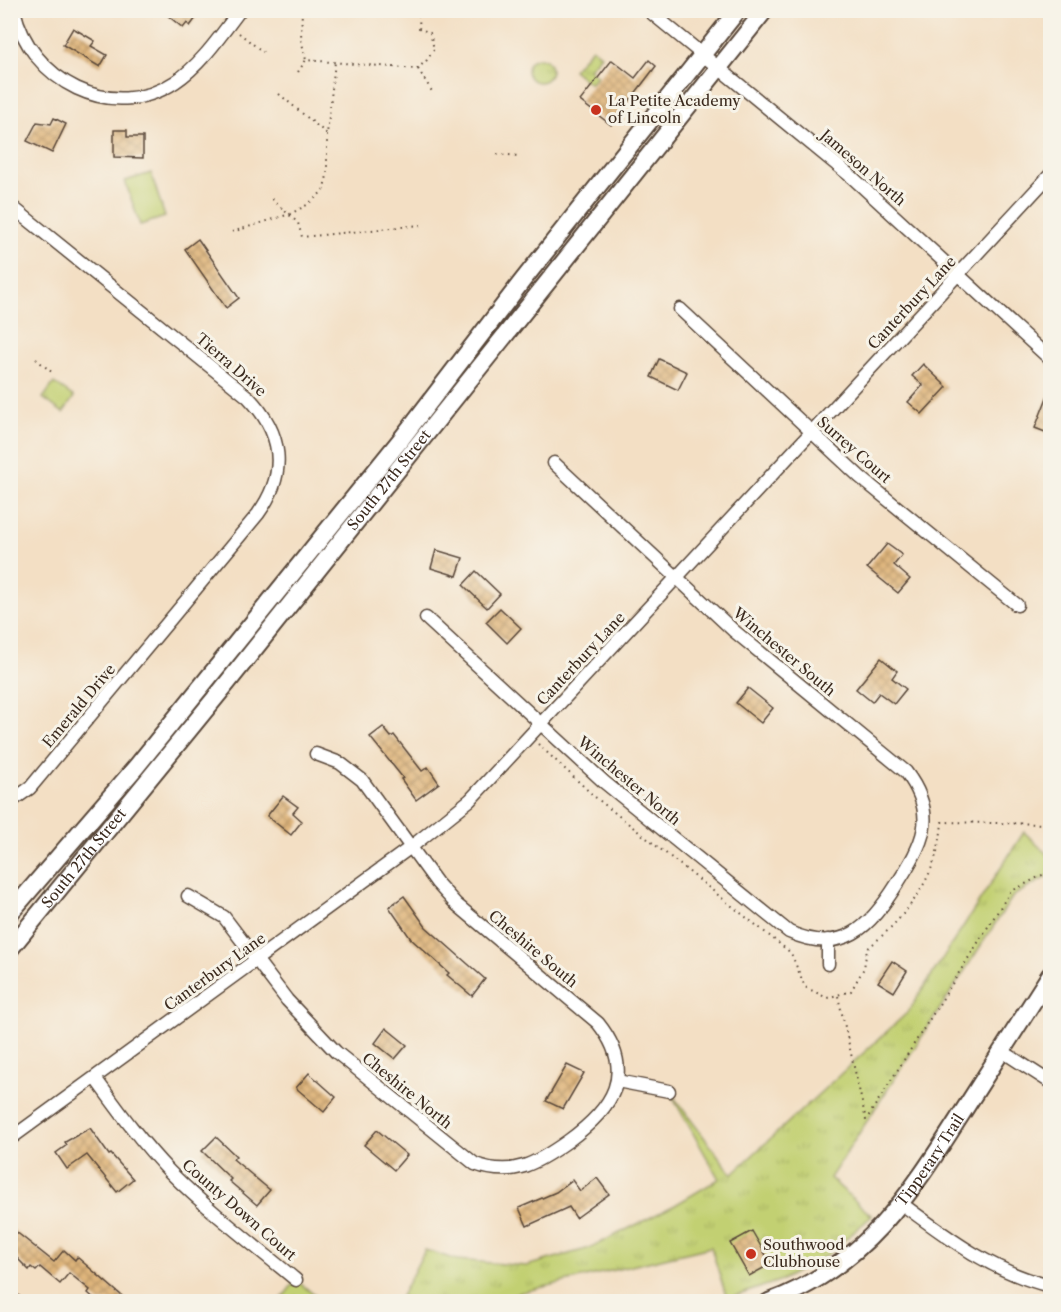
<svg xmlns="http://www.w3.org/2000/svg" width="1061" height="1312" font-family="'Libre Caslon Text',serif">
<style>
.grass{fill:url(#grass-tufts);stroke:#7e7d48;stroke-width:1.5}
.pitch{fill:#c2d072;stroke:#7e7d48;stroke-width:1.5}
.building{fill:url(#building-cross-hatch)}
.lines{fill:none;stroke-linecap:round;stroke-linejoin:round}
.street-casing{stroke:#574537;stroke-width:15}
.secondary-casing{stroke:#574537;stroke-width:20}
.path{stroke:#574537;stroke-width:2;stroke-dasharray:1.5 4.5;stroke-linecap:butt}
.street{stroke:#fff;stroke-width:12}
.secondary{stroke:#fff;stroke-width:16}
.poi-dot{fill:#c8321e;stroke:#f7f3e8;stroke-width:2}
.labels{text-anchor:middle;stroke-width:6;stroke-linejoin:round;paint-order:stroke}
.poi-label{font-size:15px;fill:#3b2a1e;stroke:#f7f3e8;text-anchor:start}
.street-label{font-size:15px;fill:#3b2a1e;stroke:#f7f3e8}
</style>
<defs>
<pattern id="grass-tufts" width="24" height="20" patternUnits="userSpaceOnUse" patternTransform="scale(1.5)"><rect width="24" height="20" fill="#c2d072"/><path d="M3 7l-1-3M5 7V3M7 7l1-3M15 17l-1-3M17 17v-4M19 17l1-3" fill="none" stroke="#a8b362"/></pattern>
<pattern id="building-cross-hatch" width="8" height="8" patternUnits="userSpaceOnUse" patternTransform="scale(1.5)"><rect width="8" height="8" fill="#dfb57b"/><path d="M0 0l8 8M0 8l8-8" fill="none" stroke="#b69364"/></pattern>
</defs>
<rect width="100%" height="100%" fill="#f7f3e8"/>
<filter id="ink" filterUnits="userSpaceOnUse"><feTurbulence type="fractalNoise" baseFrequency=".0167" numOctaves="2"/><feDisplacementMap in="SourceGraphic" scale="12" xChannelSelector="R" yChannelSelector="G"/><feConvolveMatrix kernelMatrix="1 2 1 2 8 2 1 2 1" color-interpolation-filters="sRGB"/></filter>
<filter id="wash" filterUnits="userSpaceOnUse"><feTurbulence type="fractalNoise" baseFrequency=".008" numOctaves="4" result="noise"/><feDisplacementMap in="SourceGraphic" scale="24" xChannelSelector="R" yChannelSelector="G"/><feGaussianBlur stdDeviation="1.35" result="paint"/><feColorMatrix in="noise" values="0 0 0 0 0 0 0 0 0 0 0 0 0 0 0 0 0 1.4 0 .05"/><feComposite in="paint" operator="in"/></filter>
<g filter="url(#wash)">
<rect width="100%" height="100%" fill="#f3dfc4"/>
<g class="grass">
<path d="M592 48 601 55 589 69 597 76 590 84 573 70Z"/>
<circle cx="539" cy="70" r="12"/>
<path d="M54 383 74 397 63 413 43 398Z"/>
<path d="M1024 832 1050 857V875L1013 896 830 1178 872 1216 826 1256 782 1280 727 1299 711 1247 485 1301 398 1302 425 1250 457 1260 526 1266 590 1248 675 1205 719 1179 669 1091 732 1174 908 1012Z"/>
<path d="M296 1280 322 1301 279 1302Z"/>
</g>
<path class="pitch" d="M151 173 165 217 140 225 125 181Z"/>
<g id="blocks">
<g class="building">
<path d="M161 10H202L190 26 187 23 183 28Z"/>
<path d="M73 28 95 41 91 46 107 55 100 67 63 45Z"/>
<path d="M612 60 635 78 649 60 656 66 611 125 580 101Z"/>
<path d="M54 118 66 124 52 153 27 141 37 122 51 124Z"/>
<path d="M114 130H127V137H143V158L114 157Z"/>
<path d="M198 239 239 298 226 308 185 249Z"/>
<path d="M659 359 687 372 678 390 651 377Z"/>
<path d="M923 364 947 387 922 414 908 402 923 385 912 376Z"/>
<path d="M1050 390V434L1035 428Z"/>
<path d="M887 544 902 555 894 565 910 579 898 593 867 568Z"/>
<path d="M436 550 463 558 457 576 431 568Z"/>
<path d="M476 571 500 594 487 608 463 585Z"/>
<path d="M500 608 521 628 507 643 486 622Z"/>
<path d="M881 658 897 671 892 678 906 689 894 704 879 693 872 702 856 689Z"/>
<path d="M748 688 773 708 761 723 736 703Z"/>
<path d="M383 727 391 737 394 735 422 771 428 767 439 783 416 800 401 779 403 778 370 737Z"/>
<path d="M283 796 298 807 293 813 302 821 291 835 267 816Z"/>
<path d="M404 896 426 927 485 979 472 996 447 975 449 973 411 939 389 907Z"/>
<path d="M892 961 907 971 894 992 878 982Z"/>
<path d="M386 1028 407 1045 395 1059 375 1043Z"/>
<path d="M567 1065 584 1073 563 1109 546 1101Z"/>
<path d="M309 1073 336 1097 324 1112 296 1088Z"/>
<path d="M90 1128 109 1155 111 1154 133 1179 117 1192 87 1155 67 1169 56 1153 67 1145 65 1142Z"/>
<path d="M377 1130 407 1155 394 1170 364 1145Z"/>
<path d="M216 1137 236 1156 233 1159 270 1190 257 1205 229 1181 231 1179 202 1151Z"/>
<path d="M597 1178 609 1194 576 1218 569 1207 527 1226 519 1208 556 1192 572 1180 580 1191Z"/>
<path d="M10 1227 54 1262 64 1250 75 1260 77 1257 129 1302H98L88 1293 90 1290 69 1273 60 1284 40 1267 36 1271 31 1267 29 1270 10 1251Z"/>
<path d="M752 1231 771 1264 749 1276 730 1243Z"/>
</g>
</g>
</g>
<g filter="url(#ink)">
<use href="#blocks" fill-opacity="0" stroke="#574537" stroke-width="1.5"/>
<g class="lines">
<defs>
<g id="street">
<path d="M14 10C30 81 112 124 175 82 201 65 221 35 240 10"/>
<path d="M648 10 853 178 1050 359"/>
<path d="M10 205 248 397C283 433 288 473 258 514L30 788 10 802"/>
<path d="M680 309 860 477 1017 605"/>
<path d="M426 618 604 782 789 932C843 956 870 927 897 884 923 843 939 816 906 772L734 631 554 463"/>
<path d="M188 896 224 917 287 1000 336 1052 475 1164C513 1178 537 1163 568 1141 612 1109 638 1073 598 1023L456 904 437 883 362 780 340 763 316 754"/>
<path d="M828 964V940"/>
<path d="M1002 1051 1050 1082"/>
<path d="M95 1078C119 1111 142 1143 170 1172 209 1211 254 1245 296 1280"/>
<path d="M617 1081 669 1091"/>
<path d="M10 1139 411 847 470 800 1050 175"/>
<path d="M902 1204C949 1239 993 1272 1050 1286"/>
<path d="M10 1297 16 1302"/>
</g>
<g id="secondary">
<path d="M10 913 136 767 402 438 523 280 738 10"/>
<path id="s1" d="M10 949 220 692 765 10"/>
<path id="s2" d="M769 1302C866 1266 911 1193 964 1110 993 1065 1021 1020 1050 975"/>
</g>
</defs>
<use href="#street" class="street-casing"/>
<use href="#secondary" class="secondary-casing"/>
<g class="path">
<path d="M302 10 301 39 306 60 417 69 427 60 434 49 430 33 419 28 420 10"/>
<path d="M239 33 263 52"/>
<path d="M418 69 433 93"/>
<path d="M298 72 306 60"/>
<path d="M279 94 327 134"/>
<path d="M497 154 519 156"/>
<path d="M272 199 298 223 302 237 421 225"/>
<path d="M232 232 290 214 307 205 323 191 327 176V134L335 62"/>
<path d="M36 359 54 374"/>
<path d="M1043 626 1050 633"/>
<path d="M538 744 595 797 791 953 805 987 827 998 851 991 864 968 867 949C908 915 938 877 942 822L1048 824 1050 831"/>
<path d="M838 996 866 1120 1010 892 1050 871"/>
</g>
<use href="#street" class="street"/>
<use href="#secondary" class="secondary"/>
</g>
</g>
<g class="poi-dot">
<circle cx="596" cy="110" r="6"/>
<circle cx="751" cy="1254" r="6"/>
</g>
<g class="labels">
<g class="poi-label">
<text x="608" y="106">La Petite Academy<tspan x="608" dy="17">of Lincoln</tspan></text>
<text x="763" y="1250">Southwood<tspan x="763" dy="17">Clubhouse</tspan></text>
</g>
<g class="street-label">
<text transform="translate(863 168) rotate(41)" y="5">Jameson North</text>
<text transform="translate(912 303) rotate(-47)" y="5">Canterbury Lane</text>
<text transform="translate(231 365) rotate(41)" y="5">Tierra Drive</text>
<text transform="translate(854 450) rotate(41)" y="5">Surrey Court</text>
<text dy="5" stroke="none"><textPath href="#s1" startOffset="603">South 27th Street</textPath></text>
<text transform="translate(784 652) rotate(40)" y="5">Winchester South</text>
<text transform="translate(581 659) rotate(-47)" y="5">Canterbury Lane</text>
<text transform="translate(79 706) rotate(-50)" y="5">Emerald Drive</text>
<text transform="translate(629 781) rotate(40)" y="5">Winchester North</text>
<text dy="5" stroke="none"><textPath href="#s1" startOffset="117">South 27th Street</textPath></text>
<text transform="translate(533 949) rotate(40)" y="5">Cheshire South</text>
<text transform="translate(215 972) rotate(-36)" y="5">Canterbury Lane</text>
<text transform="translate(407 1091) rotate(39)" y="5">Cheshire North</text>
<text dy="5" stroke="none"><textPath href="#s2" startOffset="219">Tipperary Trail</textPath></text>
<text transform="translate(239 1210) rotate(41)" y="5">County Down Court</text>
</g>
</g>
<rect width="1061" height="1312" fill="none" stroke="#f7f3e8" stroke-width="36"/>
</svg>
